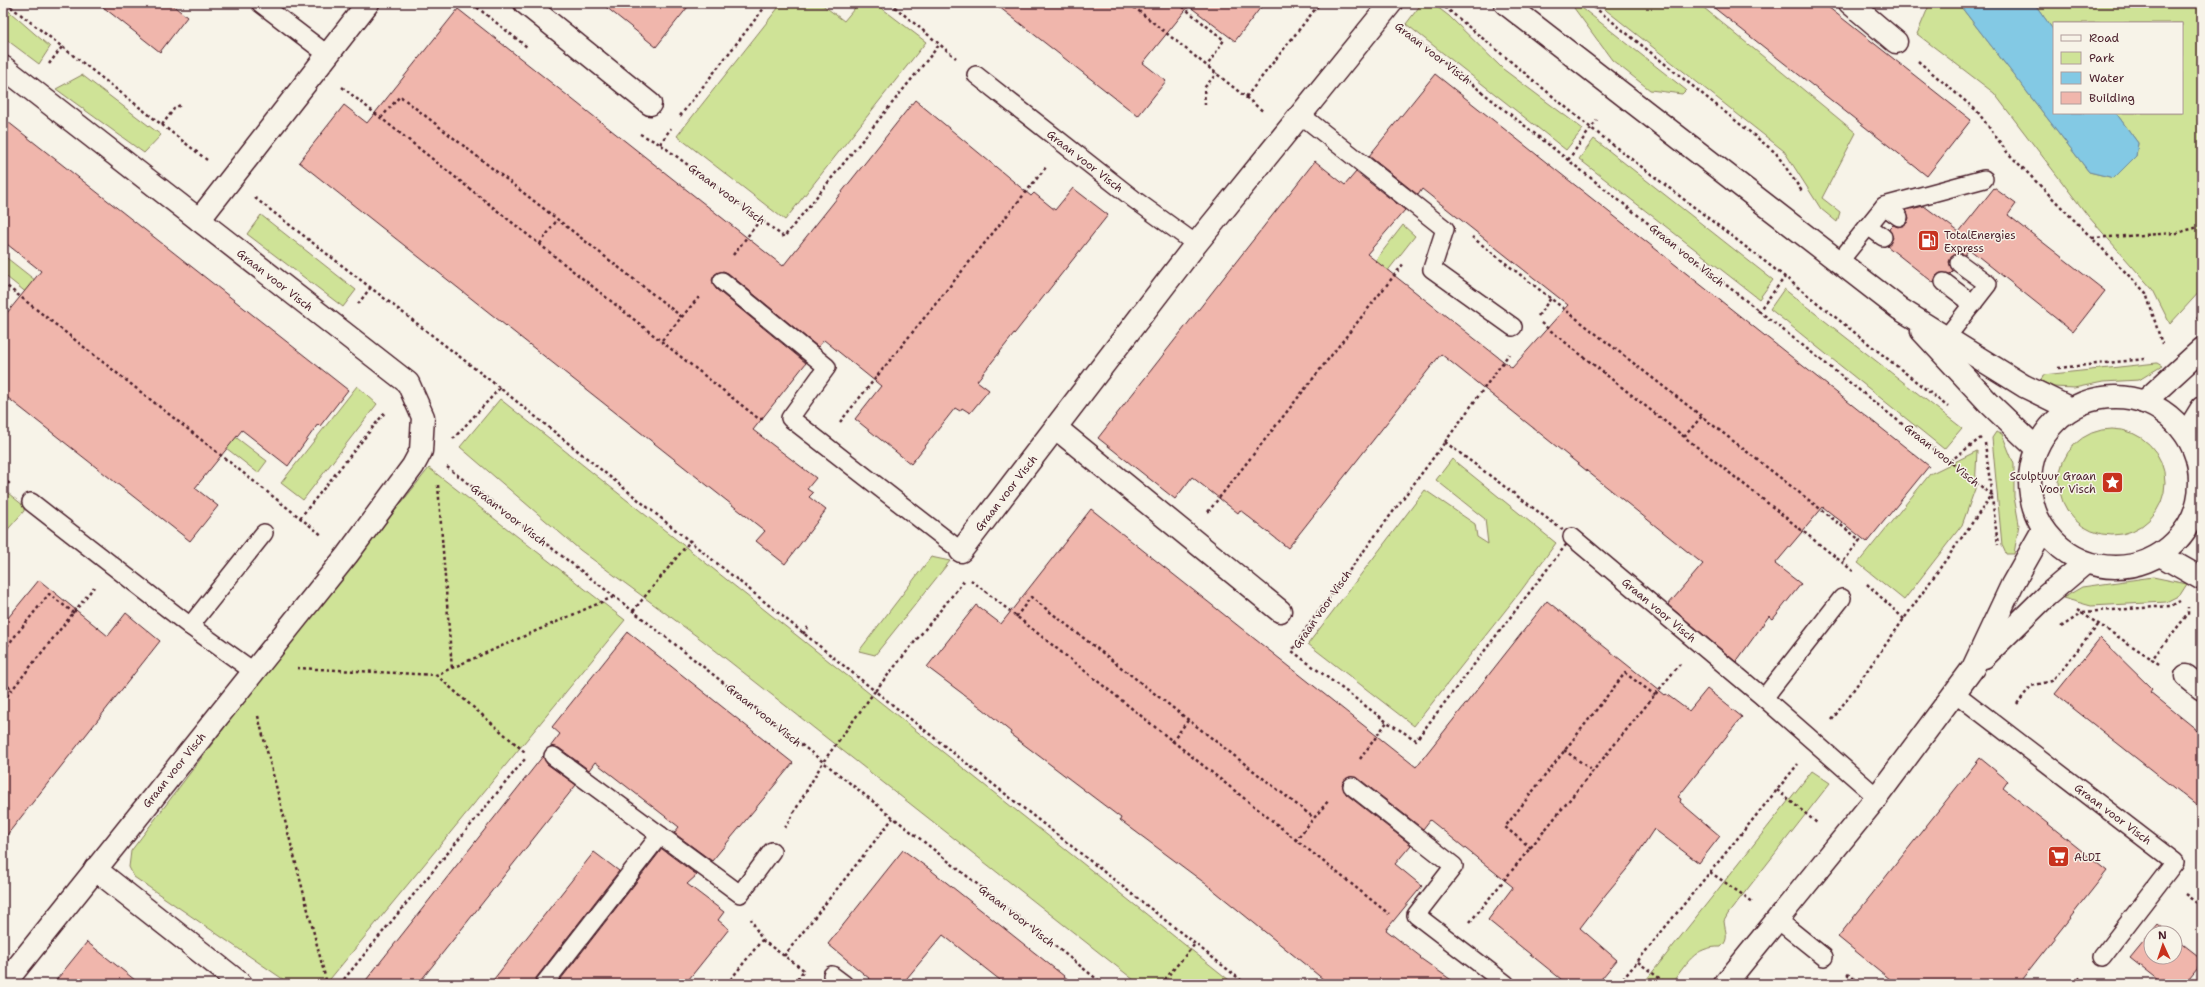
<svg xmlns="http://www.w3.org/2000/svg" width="2205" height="987" font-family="'Shantell Sans',sans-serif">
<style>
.green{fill:#cfe397;stroke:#8c8161}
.water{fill:#83c9e4;stroke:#6c859a}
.building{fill:#f0b6ac;stroke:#4a1f2b}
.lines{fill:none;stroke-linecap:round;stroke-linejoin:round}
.lane-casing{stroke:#4a1f2b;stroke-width:20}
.street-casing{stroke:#4a1f2b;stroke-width:25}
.secondary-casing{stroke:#4a1f2b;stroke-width:25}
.path{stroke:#4a1f2b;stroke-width:2.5;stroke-dasharray:3 3;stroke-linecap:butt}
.lane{stroke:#f7f3e8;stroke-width:17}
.street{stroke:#f7f3e8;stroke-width:22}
.secondary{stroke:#f7f3e8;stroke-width:22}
.labels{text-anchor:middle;stroke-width:3;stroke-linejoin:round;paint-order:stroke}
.street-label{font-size:11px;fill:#4a1f2b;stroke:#f7f3e8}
.poi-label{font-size:11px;fill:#4a1f2b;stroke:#f7f3e8;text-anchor:start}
</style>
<rect width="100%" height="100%" fill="#f7f3e8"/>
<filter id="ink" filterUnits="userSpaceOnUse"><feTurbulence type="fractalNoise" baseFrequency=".025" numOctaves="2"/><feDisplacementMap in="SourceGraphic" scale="8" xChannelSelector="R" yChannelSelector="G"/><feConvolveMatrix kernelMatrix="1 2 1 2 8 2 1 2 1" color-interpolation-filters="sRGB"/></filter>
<g filter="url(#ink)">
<g class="green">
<path d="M782 3H820L844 21 859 3H875L926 42 785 220 677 136Z"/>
<path d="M1422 3H1432L1449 16 1503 69 1583 129 1566 150 1406 24Z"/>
<path d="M1597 3H1698L1856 133 1822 198 1840 212 1837 222 1821 209 1784 151Z"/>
<path d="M1922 3H1958L2089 172 2114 178 2136 156 2138 143 2116 113H2182V23H2054V31L2034 3H2202V289L2170 324 2153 290 2088 216 1994 93 1917 34 1928 8Z"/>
<path d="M1577 4 1686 90 1682 94 1650 90 1612 60 1574 8Z"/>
<path d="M3 6 50 47 39 64 3 37Z"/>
<path d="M82 75 161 135 144 153 56 89Z"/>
<path d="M1594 139 1773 280 1759 299 1579 159Z"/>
<path d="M261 215 356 290 343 307 247 234Z"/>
<path d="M1403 225 1415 236 1314 365 1301 356Z"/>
<path d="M3 255 96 328 87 341 3 274Z"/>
<path d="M1784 289 1962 428 1944 449 1770 309Z"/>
<path d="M132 358 267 461 258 473 124 368Z"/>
<path d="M2157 363 2162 366 2139 380 2103 382 2074 388 2054 387 2041 381 2043 375Z"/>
<path d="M357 386 377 404 303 500 281 483Z"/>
<path d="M500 399 1234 984H1139L706 643 580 550 460 447Z"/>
<circle cx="2112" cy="482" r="53"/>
<path d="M1996 432 2002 434 2014 464V497L2019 524 2014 554H2006L2002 545 1992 438Z"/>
<path d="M1977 451 1975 489 1962 525 1904 600 1858 563 1930 474Z"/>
<path d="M1452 459 1556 543 1520 592 1414 726 1308 644 1425 490 1475 524 1477 537 1488 544 1485 519 1436 480Z"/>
<path d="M429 468 625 620 326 984H290L134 877 129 867 131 851 246 699Z"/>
<path d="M3 489 24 506V511L3 535Z"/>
<path d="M931 557 950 561 875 655 859 651Z"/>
<path d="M2153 577 2187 584 2180 595 2166 602 2091 606 2063 598 2082 587Z"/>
<path d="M1812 771 1830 783 1728 914 1724 921C1725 932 1730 939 1721 947 1694 946 1686 965 1671 984H1643Z"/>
</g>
<path class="water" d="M1958 3H2034L2054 31V113H2116L2138 143 2136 156 2114 178 2089 172Z"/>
<g class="building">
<path d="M98 3H170L187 17 160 52Z"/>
<path d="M601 3H691L656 47Z"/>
<path d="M994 3H1264L1235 41 1189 6 1143 63 1166 81 1138 116Z"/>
<path d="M1708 3H1823L1971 120 1927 176Z"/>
<path d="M458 9 783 266 915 100 1031 196 1034 193 1055 210 1073 188 1108 215 977 381 989 390 970 413 962 408 960 411 955 408 911 464 855 419 881 386 824 340 818 347 728 273 723 271 715 274 712 280 716 289 806 363 753 430 816 478 807 489 813 493 809 497 826 510 785 564 756 541 765 531 299 162 344 105 367 123Z"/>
<path d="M1435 74 1929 466 1867 542 1823 507 1775 564 1801 584 1773 619 1769 616 1736 662 1668 605 1703 564 1441 354 1288 548 1240 510 1238 513 1192 477 1175 499 1098 438 1315 161 1345 185 1356 172 1405 210 1367 254 1512 368 1568 305 1422 189 1418 195 1369 156Z"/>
<path d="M3 118 348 390 320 426 318 424 288 466 242 430 195 488 218 506 190 541 3 394V318L41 271 3 241Z"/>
<path d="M1994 188 2016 204 2008 215 2105 291 2073 332 1969 249 1965 255 1960 253 1951 257 1949 262 1953 271 1950 274 1940 273 1936 276 1934 283 1887 246 1893 238 1889 229 1893 225 1898 227 1907 223 1909 218 1906 210 1924 206 1959 232Z"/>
<path d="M1091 509 1416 767 1547 601 1665 695 1666 694 1689 711 1707 689 1742 717 1678 797 1681 799 1680 802 1720 836 1699 863 1654 829 1631 864 1606 894 1580 928 1617 960 1597 984H1567L1488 920 1513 887 1430 820 1423 829 1358 778 1349 777 1342 784 1346 794 1411 845 1395 864 1422 886 1386 930 1421 957 1420 958 1457 984H1329L1206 884 1120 820 1121 818 1010 734 1011 732 983 709 927 667 976 605 1001 624Z"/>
<path d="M39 580 108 636 126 613 160 641 3 840V624Z"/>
<path d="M628 632 793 763 712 861 674 833 679 827 595 762 589 770 559 748 550 747 560 734 552 727Z"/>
<path d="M2100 638 2152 689 2150 692 2202 734V810L2055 694Z"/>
<path d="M543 756 547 764 576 785 418 984H363Z"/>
<path d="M1980 758 2008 781 2003 788 2107 871 2018 984H1896L1838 937Z"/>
<path d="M662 849 697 875 687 884 724 912 718 920 729 929 685 984H557Z"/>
<path d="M903 850 932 871 1074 984H1005L943 935 902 984H876L828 944Z"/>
<path d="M594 852 619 871 536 978 534 984H490Z"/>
<path d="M2158 924 2169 933H2151V957H2175V938L2202 959V963L2185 984H2163L2130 958Z"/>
<path d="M87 942 140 984H53Z"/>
</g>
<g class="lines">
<defs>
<g id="lane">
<path d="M260 3 328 55"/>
<path d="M976 75 1135 200 1196 244"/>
<path d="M1301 115 1445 229 1432 269 1513 327"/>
<path d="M1884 206 1984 179"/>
<path d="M1868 226 1883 237"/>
<path d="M1839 262 1884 206 1899 217"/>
<path d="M722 281 827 367 790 418 961 551"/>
<path d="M1944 282 1973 304"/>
<path d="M1939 347 1988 284 1959 263"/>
<path d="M31 502 190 626 253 671"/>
<path d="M1572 537 1764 698 1877 797"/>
<path d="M190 626 264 533"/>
<path d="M1955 693 2175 862 2102 957"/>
<path d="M1764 698 1842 598"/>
<path d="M553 756 740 894 772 851"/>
<path d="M1352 786 1454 866 1416 915 1506 984"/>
<path d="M1778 920 1824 957"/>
<path d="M832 975 844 984"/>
<path d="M544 984 660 835"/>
</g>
<g id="street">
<path d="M525 3 650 104"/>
<path d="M1850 3 1896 42"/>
<path d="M3 67 408 383 423 417 421 451 413 466 347 555 4 984"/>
<path d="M199 220 368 3"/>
<path d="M1056 428 1280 611"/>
<path d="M961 551 1196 244 1391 3"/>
<path d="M1984 657 2046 596 2085 563"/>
<path d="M2186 676 2202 689"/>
<path d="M95 869 241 984"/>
<path d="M1725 984 1877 797 1973 668 2012 585 2043 530"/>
</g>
<g id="secondary">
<path d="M1505 3 1900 309 2024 386 2071 409"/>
<path d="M1922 331 1989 403 2036 448"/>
<circle cx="2115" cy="482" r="85"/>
<path d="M2144 402 2202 349"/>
<path d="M2186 434 2202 408"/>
<path d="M2160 555 2202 579"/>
</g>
</defs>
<use href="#lane" class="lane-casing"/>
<use href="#street" class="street-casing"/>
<use href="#secondary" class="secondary-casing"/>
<g class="path">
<path d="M6 3 207 160"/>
<path d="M475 3 474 5 527 47"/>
<path d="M890 3 956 58"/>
<path d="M1129 3 1264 112"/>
<path d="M1178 3 1224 40 1207 66"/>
<path d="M1440 3 1591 128 1785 277 1948 407"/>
<path d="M1589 3 1776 153 1803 193"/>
<path d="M2198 3 2202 8"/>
<path d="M1406 32 1992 495 1832 720"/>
<path d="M1918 61 1977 111 2007 152 2146 293 2162 344"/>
<path d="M49 64 62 47"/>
<path d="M342 87 759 419H763"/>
<path d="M1246 97 1320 3"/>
<path d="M1205 105 1204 88 1217 73"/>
<path d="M680 116 768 3"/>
<path d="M381 118 400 96 682 317"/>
<path d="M162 125 174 109 180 105"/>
<path d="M640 134 660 144 784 237 940 44"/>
<path d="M660 144 671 128"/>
<path d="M1568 160 1597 120"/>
<path d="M255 198 500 388 875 691 823 762 785 828"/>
<path d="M1472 237 1860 540 1843 562"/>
<path d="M2092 238 2177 233 2202 226"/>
<path d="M540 244 557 220"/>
<path d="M733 255 761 219"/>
<path d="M3 283 323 536"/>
<path d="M358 304 371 287"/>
<path d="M1758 312 1785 277"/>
<path d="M1538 316 1551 298"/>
<path d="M2197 319 2202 313"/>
<path d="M1541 323 1853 571"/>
<path d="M662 340 699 297"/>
<path d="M2058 368 2145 359"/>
<path d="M840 422 1047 166"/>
<path d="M1684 437 1702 416"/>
<path d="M453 439 500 388"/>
<path d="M1445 442 1572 537 1416 740 1387 722 1292 651 1305 630Z"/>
<path d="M1445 442 1509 354"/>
<path d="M1985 443 1998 545"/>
<path d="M1950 461 1981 438"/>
<path d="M447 467 633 611 1103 984"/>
<path d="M3 478 11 485"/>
<path d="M438 485 452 669"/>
<path d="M1208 512 1404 263"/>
<path d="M300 518 386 411"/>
<path d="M971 580 1389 914"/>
<path d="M964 581 875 691 1246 984"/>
<path d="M1867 584 1905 620"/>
<path d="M2077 610 2152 659"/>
<path d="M633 611 691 540"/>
<path d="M2083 612 2171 606 2180 601"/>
<path d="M1016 617 1031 597 1314 818"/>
<path d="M2061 627 2082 613"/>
<path d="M803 634 808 627"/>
<path d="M3 651 49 594 74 613"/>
<path d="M2159 664 2152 659 2188 614V607"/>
<path d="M297 668 436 675 613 597"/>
<path d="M436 675 526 753"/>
<path d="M3 683 12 689"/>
<path d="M3 701 94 587"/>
<path d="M2017 704 2031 686 2052 681 2099 624"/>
<path d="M258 716 327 984"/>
<path d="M1172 742 1189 719"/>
<path d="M1564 750 1593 771"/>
<path d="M1360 759 1387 722"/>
<path d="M1777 790 1817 823"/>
<path d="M1295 841 1329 800"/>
<path d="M1531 848 1505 827 1625 673 1655 695"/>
<path d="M1710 872 1753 902"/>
<path d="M2185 894 2202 907"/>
<path d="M1470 922 1680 664"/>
<path d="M762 940 804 970"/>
<path d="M784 956 893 818"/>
<path d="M1638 962 1667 984"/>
<path d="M1847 974 1862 984"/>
<path d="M340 984 525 759"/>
<path d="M727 984 762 940 751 919"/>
<path d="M794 984 804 970"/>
<path d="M1096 984 1099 981"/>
<path d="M1161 984 1195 944"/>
<path d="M1619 984 1798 764"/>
<path d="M2074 984 2082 976"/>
</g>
<use href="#lane" class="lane"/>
<use href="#street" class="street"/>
<use href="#secondary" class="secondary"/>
</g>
</g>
<defs>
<symbol id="fuel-square" viewBox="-11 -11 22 22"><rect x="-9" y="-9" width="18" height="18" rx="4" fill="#c8321e" stroke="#f7f3e8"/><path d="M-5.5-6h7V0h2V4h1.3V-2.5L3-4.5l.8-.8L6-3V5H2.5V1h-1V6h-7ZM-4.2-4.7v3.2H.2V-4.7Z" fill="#fff"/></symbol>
<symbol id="sight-square" viewBox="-11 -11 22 22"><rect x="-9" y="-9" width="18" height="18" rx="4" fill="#c8321e" stroke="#f7f3e8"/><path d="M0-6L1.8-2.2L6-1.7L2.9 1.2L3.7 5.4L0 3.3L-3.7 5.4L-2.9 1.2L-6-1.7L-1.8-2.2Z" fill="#fff"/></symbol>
<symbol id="supermarket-square" viewBox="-11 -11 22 22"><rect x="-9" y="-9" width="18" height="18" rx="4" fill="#c8321e" stroke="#f7f3e8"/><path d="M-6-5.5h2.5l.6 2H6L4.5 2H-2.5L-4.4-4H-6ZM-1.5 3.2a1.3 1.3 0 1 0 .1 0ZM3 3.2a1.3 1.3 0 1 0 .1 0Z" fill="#fff"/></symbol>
</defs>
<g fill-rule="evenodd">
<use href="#fuel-square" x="1916" y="228" width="25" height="25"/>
<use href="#sight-square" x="2100" y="470" width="25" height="25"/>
<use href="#supermarket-square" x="2046" y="844" width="25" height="25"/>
</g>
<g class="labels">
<g class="street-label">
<text transform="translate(1433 53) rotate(38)" y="4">Graan voor Visch</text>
<text transform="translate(1085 161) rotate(38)" y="4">Graan voor Visch</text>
<text transform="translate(727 194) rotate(37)" y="4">Graan voor Visch</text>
<text transform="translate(1687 255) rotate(39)" y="4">Graan voor Visch</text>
<text transform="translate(275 280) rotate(38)" y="4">Graan voor Visch</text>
<text transform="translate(1942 455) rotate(39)" y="4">Graan voor Visch</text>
<text transform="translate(1006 493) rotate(-52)" y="4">Graan voor Visch</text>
<text transform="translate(509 515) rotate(38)" y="4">Graan voor Visch</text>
<text transform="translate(1322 609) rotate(-55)" y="4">Graan voor Visch</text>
<text transform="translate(1659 610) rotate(40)" y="4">Graan voor Visch</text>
<text transform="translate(764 715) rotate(39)" y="4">Graan voor Visch</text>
<text transform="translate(174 770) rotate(-51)" y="4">Graan voor Visch</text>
<text transform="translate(2113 814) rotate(37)" y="4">Graan voor Visch</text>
<text transform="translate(1017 916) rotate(38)" y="4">Graan voor Visch</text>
</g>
<g class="poi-label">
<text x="1944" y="239">TotalEnergies<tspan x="1944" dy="13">Express</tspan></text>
<text x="2096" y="480" text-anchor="end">Sculptuur Graan<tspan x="2096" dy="13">Voor Visch</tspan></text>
<text x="2074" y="861">ALDI</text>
</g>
</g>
<rect width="2205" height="987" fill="none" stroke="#f7f3e8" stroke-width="16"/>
<rect x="8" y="8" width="2189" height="971" fill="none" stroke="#4a1f2b" stroke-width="1.5" filter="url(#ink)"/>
<rect x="2053" y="22" width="130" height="92" fill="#f7f3e8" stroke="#b29e9c"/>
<rect x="2061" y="35" width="20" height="6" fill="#f7f3e8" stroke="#b29e9c"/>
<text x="2089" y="42" font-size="12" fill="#4a1f2b">Road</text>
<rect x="2061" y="52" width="20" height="12" fill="#cfe397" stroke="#b29e9c"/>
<text x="2089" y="62" font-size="12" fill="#4a1f2b">Park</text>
<rect x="2061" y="72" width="20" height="12" fill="#83c9e4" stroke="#b29e9c"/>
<text x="2089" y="82" font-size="12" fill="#4a1f2b">Water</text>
<rect x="2061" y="92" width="20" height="12" fill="#f0b6ac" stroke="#b29e9c"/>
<text x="2089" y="102" font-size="12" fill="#4a1f2b">Building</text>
<g transform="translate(2163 945) rotate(357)"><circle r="19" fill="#f7f3e8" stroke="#b29e9c"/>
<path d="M0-3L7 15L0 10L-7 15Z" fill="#c8321e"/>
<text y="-6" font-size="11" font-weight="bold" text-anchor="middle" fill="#4a1f2b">N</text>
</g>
</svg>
